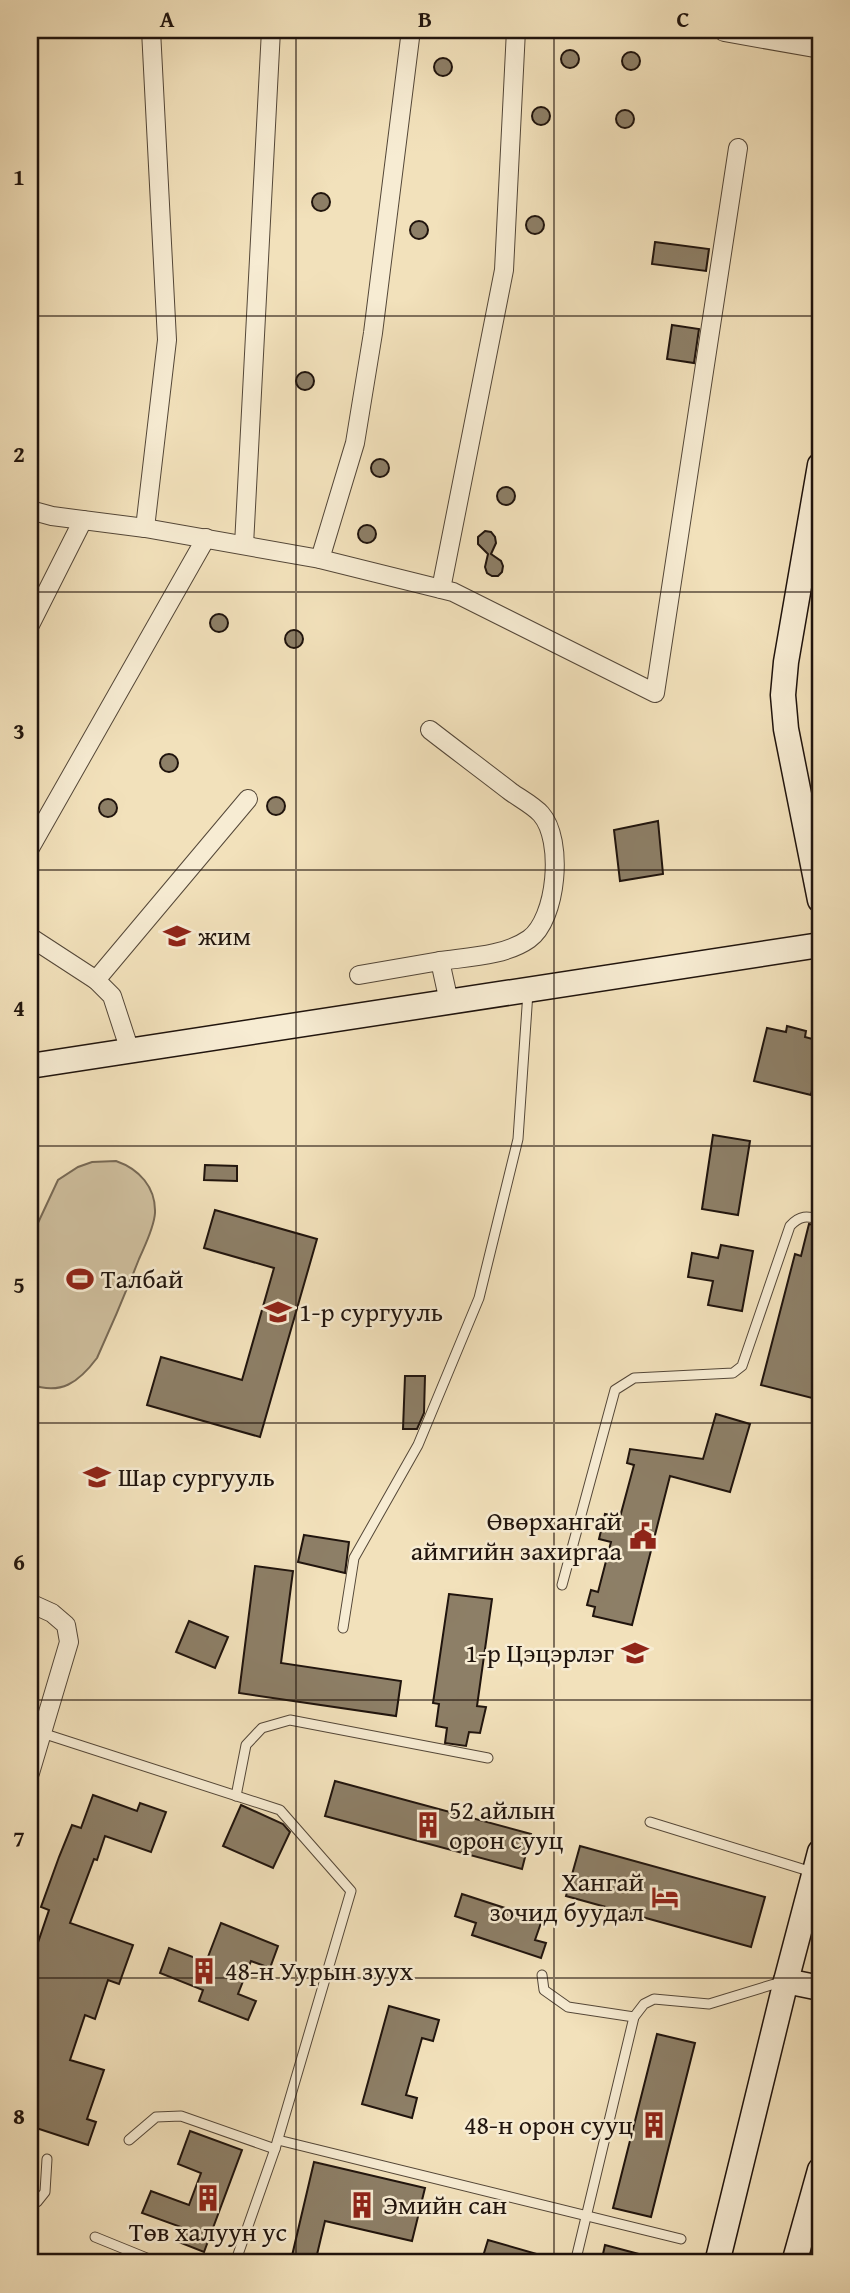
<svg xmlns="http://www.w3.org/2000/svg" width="850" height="2293" font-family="'Gentium Book Plus',serif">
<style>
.green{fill:#cebe9d;stroke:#776955;stroke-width:2}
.building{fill:#8d7f67;stroke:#20140d;stroke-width:2}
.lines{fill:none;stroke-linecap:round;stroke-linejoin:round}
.lane-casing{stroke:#544738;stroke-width:11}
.street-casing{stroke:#544738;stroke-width:20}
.secondary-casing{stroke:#20140d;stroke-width:27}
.lane{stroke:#f7ecd3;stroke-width:9}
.street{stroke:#f7ecd3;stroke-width:18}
.secondary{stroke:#f7ecd3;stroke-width:24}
.grid{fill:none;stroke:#20140d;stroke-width:2;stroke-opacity:0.55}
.labels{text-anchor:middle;stroke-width:5;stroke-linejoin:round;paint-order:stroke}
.poi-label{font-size:26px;fill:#20140d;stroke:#f7ecd3;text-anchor:start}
.neatline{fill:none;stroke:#20140d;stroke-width:2.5}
.grid-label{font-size:23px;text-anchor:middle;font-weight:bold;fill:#20140d}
</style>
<rect width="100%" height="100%" fill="#f2e1bb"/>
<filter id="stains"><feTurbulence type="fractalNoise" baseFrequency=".00286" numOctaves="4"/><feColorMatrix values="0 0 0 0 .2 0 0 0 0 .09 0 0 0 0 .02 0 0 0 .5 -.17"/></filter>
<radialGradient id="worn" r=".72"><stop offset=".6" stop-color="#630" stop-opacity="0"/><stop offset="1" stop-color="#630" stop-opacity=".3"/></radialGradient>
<path class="green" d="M116 1161C139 1169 156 1187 155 1213 154 1228 145 1245 139 1259 126 1292 112 1325 97 1358 79 1382 61 1396 30 1384V1240L58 1180 78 1167 92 1162Z"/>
<g class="building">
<circle cx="570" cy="59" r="9"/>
<circle cx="631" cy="61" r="9"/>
<circle cx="443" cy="67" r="9"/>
<circle cx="541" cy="116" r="9"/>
<circle cx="625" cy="119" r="9"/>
<circle cx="321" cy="202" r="9"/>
<circle cx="535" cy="225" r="9"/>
<circle cx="419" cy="230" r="9"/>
<path d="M655 242 709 249 706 271 652 264Z"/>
<path d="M672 325 699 329 694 363 667 359Z"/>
<circle cx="305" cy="381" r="9"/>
<circle cx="380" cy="468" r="9"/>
<circle cx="506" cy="496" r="9"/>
<circle cx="367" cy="534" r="9"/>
<path d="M485 531 491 532 495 537 496 543 491 554 501 561 503 566 502 572 498 576H492L487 573 485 567 488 554 478 544V537Z"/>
<circle cx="219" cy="623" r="9"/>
<circle cx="294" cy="639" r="9"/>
<circle cx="169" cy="763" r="9"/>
<circle cx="276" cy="806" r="9"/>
<circle cx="108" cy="808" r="9"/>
<path d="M658 821 663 874 620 881 614 830Z"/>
<path d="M787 1026 806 1031 805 1037 820 1041V1057L811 1095 754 1081 767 1028 786 1032Z"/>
<path d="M713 1135 750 1141 738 1215 702 1209Z"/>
<path d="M205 1165 237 1166V1181L204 1180Z"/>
<path d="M215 1210 317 1239 260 1437 147 1405 161 1357 242 1380 274 1268 204 1248Z"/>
<path d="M809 1224 820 1226V1400L761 1385 795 1254 801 1256Z"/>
<path d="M721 1245 753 1251 742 1311 708 1305 713 1281 688 1277 692 1253 718 1258Z"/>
<path d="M405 1376H425L424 1413 417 1429H403Z"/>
<path d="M716 1414 750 1424 730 1492 670 1476 632 1625 593 1616 595 1607 587 1605 591 1590 598 1592 611 1542 599 1539 605 1514 620 1517 634 1465 627 1463 630 1449 703 1459Z"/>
<path d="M304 1535 349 1542 345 1573 298 1562Z"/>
<path d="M255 1566 293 1571 281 1663 401 1681 396 1716 239 1693Z"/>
<path d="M449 1594 492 1599 477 1706 486 1707 480 1733 469 1732 466 1746 445 1743 447 1728 436 1726 439 1704 433 1703Z"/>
<path d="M189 1621 228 1637 215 1668 176 1652Z"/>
<path d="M335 1781 531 1834 522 1869 325 1816Z"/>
<path d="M93 1795 137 1811 140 1803 166 1812 151 1852 105 1836 97 1860 94 1859 70 1923 133 1945 119 1984 108 1980 95 2019 85 2015 70 2060 104 2070 87 2119 96 2122 88 2145 30 2126V1966L49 1910 41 1907 59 1857 72 1825 81 1828Z"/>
<path d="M241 1805 283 1824 290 1832 273 1868 223 1846Z"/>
<path d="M580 1846 765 1897 751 1947 566 1896Z"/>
<path d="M462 1894 542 1920 535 1940 546 1943 541 1958 472 1935 476 1923 455 1916Z"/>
<path d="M221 1923 278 1946 270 1968 251 1961 238 1994 256 2001 248 2020 199 2001 203 1990 160 1973 169 1948 206 1962Z"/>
<path d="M389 2006 439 2020 433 2041 422 2038 406 2095 417 2098 412 2118 362 2104Z"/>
<path d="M657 2034 695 2043 651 2217 613 2208Z"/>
<path d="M190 2131 242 2150 204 2252 176 2241 181 2227 142 2213 151 2191 189 2205 201 2173 178 2164Z"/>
<path d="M314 2162 425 2188 412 2241 325 2221 315 2263 291 2260Z"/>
<path d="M488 2240 554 2259 553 2263H481Z"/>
<path d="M605 2245 654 2258 653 2263H601Z"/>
</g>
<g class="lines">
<defs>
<g id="lane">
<path d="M562 1585 615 1390 634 1378 733 1373 742 1366 790 1226C800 1215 807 1216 820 1219"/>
<path d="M343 1628 354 1558 418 1445 479 1298 518 1139 528 992"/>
<path d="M42 1733 280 1810 351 1891 275 2149 235 2263"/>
<path d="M236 1796 246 1745 262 1728 290 1720 488 1758"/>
<path d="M650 1822 812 1872"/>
<path d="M542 1975 544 1990 568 2007 634 2017"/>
<path d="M129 2140 156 2117 181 2116 275 2149"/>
<path d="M278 2140 681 2239"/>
<path d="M30 2203 37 2202 45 2192 47 2159"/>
<path d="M95 2237 159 2263"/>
<path d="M575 2263 634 2017 644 2004 654 1999 709 2004 781 1982"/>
</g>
<g id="street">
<path d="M724 32 820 49"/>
<path d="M30 510 52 516 145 528 320 559 453 592 655 693 738 148"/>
<path d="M145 528 167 340 151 30"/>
<path d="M244 545 271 30"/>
<path d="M320 559 355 443 373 333 411 30"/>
<path d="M441 589 504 270 516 30"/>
<path d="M30 625 83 520"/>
<path d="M430 730C457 751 484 771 511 792 521 799 534 806 541 814 564 840 557 919 529 939 505 956 468 957 440 961"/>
<path d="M30 848 206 538"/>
<path d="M30 937 96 980 112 996 130 1051"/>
<path d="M359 975 440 961 449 1002"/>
<path d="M96 980 248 799"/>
<path d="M30 1603 52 1613 66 1625 69 1642 30 1773"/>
</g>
<g id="secondary">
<path d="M820 465 786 662 783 695 786 729 820 900"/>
<path d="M30 1066 820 945"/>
<path d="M786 1981 820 1988"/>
<path d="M717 2263 786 1981 820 1852"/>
<path d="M794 2263 820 2170"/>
</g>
</defs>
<use href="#lane" class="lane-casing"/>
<use href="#street" class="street-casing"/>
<use href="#secondary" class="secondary-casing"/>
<use href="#lane" class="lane"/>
<use href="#street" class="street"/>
<use href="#secondary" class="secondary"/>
</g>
<path class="grid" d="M296 30V2263M554 30V2263M30 316H820M30 592H820M30 870H820M30 1146H820M30 1423H820M30 1700H820M30 1978H820"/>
<defs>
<symbol id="school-bare" viewBox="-9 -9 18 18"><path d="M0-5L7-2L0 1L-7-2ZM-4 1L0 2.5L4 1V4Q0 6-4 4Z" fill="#8f2418" stroke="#f7ecd3" stroke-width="2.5" paint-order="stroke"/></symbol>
<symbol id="stadium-bare" viewBox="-9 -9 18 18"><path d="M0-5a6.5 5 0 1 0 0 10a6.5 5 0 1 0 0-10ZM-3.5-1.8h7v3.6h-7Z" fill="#8f2418" stroke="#f7ecd3" stroke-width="2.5" paint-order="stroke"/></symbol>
<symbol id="civic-bare" viewBox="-9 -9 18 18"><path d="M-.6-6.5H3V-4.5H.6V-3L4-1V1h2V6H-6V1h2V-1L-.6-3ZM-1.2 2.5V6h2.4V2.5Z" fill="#8f2418" stroke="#f7ecd3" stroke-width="2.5" paint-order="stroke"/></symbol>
<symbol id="building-bare" viewBox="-9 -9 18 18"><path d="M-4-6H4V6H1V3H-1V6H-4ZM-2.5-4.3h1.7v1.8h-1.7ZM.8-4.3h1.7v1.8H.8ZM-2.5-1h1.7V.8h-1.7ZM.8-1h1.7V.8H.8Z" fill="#8f2418" stroke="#f7ecd3" stroke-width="2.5" paint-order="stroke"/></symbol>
<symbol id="hotel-bare" viewBox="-9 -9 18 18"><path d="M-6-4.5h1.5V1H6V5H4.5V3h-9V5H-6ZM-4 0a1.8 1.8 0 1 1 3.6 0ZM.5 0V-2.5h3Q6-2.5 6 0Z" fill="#8f2418" stroke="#f7ecd3" stroke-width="2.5" paint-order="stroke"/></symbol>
</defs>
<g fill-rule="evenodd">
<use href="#school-bare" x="158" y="917" width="38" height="38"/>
<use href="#stadium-bare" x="61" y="1260" width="38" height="38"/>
<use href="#school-bare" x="259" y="1293" width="38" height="38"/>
<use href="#school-bare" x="78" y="1458" width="38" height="38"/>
<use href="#civic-bare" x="624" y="1517" width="38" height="38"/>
<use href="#school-bare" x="616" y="1634" width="38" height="38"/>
<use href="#building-bare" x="409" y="1806" width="38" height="38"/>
<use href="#hotel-bare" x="646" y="1878" width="38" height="38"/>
<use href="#building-bare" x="185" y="1952" width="38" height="38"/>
<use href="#building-bare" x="635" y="2106" width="38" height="38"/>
<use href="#building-bare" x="189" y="2179" width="38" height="38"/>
<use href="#building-bare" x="343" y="2186" width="38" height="38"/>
</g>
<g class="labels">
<g class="poi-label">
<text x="198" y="945">жим</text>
<text x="101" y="1288">Талбай</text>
<text x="299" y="1321">1-р сургууль</text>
<text x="118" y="1486">Шар сургууль</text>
<text x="622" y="1530" text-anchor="end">Өвөрхангай<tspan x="622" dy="30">аймгийн захиргаа</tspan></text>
<text x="614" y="1662" text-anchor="end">1-р Цэцэрлэг</text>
<text x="449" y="1819">52 айлын<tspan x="449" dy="30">орон сууц</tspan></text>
<text x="644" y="1891" text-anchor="end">Хангай<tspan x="644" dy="30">зочид буудал</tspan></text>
<text x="225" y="1980">48-н Уурын зуух</text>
<text x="633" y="2134" text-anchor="end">48-н орон сууц</text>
<text x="383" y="2214">Эмийн сан</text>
<text x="208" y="2241" text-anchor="middle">Төв халуун ус</text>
</g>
</g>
<rect width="850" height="2293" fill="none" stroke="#f2e1bb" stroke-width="77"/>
<rect x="38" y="38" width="774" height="2216" class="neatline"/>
<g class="grid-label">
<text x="167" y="27">A</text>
<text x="425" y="27">B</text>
<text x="683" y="27">C</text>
<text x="19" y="185">1</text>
<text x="19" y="462">2</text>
<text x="19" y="739">3</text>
<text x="19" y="1016">4</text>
<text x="19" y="1293">5</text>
<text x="19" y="1570">6</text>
<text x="19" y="1847">7</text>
<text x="19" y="2124">8</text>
</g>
<rect width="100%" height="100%" filter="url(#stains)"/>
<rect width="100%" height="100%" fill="url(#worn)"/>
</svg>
